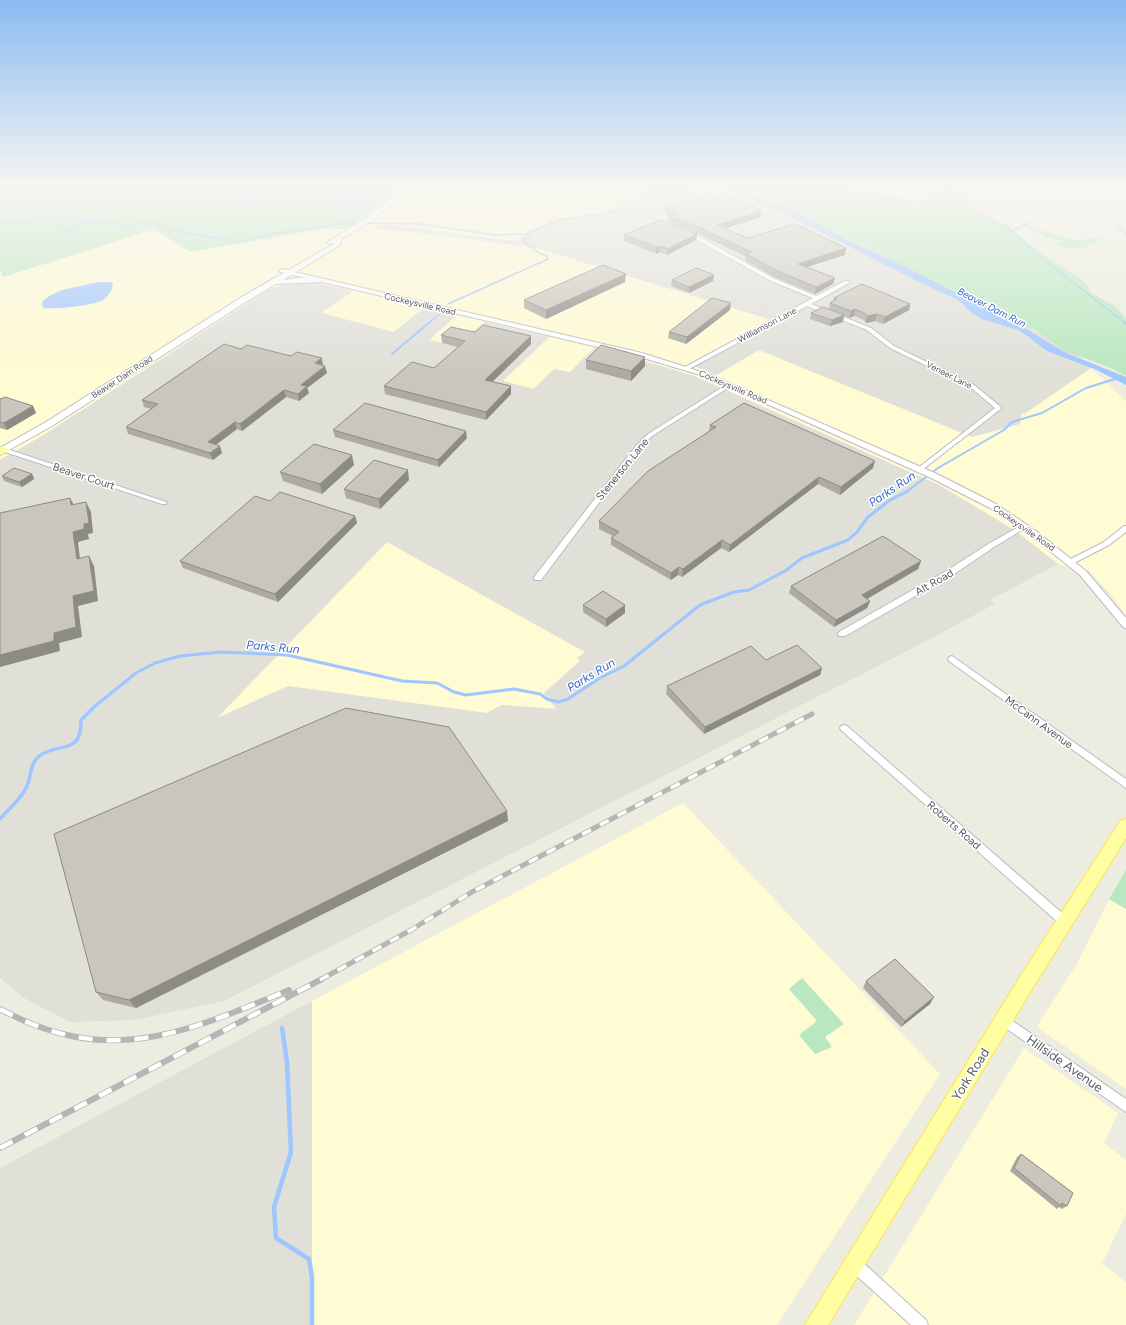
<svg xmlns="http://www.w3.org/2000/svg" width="1126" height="1325" font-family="Figtree,sans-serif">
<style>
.commercial{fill:#fffbd3}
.industrial{fill:#e0dfd8;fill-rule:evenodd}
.green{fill:#b9e8c0}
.water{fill:#9ec6ff}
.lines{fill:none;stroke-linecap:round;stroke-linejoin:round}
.stream-far4{stroke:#9ec6ff;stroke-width:1.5}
.stream-far3{stroke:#9ec6ff;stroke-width:2}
.stream-far2{stroke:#9ec6ff;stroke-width:3}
.stream-far1{stroke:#9ec6ff;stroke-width:3.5}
.stream{stroke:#9ec6ff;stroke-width:4.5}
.minor-casing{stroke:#bbbcc3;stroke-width:2}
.tertiary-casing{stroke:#bbbcc3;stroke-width:2}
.secondary-casing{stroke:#bbbdc5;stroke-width:2}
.primary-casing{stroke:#fde549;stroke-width:2}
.minor{fill:#fff;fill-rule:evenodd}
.tertiary{fill:#fff;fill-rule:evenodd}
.secondary{fill:#fff;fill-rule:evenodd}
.primary{fill:#fffea3;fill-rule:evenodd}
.rail-far1-casing{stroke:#b4b5b5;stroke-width:5}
.rail-casing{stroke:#b4b5b5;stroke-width:6}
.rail-far1{stroke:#fff;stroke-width:3.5;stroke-dasharray:10;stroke-linecap:butt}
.rail{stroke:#fff;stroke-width:4.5;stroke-dasharray:14;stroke-linecap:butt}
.wall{fill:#acaaa3}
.shaded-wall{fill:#8c8b84}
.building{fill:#c8c6bd;stroke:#8c8b84}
.labels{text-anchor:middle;stroke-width:3;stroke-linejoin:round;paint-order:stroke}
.far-street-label{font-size:9px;fill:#595c62;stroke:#fff}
.far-water-label{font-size:10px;font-style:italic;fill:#376acc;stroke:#fff}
.street-label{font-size:11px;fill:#595c62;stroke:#fff}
.water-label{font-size:12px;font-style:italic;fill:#376acc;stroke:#fff}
.near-street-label{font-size:13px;fill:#595c62;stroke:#fff}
</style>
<rect width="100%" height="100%" fill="#edece0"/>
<g class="commercial">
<path d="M397 188H698L662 194 663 196 601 215 558 221 512 241 382 224 374 229 407 231 537 248 772 320 690 364 716 375 759 350 1024 414 1091 368 1126 401V615L1107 590 1089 571 1058 564 1014 530 939 485 713 384 694 376 647 361 595 347 570 373 554 369 534 389 502 381 549 337 456 346 428 340 456 315 424 308 394 332 321 313 270 289 42 436 0 460V270L3 277 155 229 190 252 321 229H346L377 207Z"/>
<path d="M828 188H943L915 202Z"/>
<path d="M387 542 585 652 577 658 580 661 544 693 557 709 502 705 487 713 216 719Z"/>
<path d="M683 803 940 1074 777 1325H312V1001Z"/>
<path d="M1109 899 1126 909V1089L1041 1030 1037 1026 1078 962Z"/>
<path d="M1024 1048 1118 1113 1104 1143 1126 1160V1214L1102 1264 1126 1282V1325H854Z"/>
</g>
<g class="industrial">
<path d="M698 188H828L915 202 1091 368 1024 414 1022 412 1020 424 972 437 759 350 716 375 689 364 772 320 537 248 407 231 373 229 381 224 512 241 558 221 601 215 663 196 662 194Z"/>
<path d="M291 282H313L353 291 321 313 394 332 424 308 457 315 429 340 456 346 485 322 549 337 503 381 534 389 554 369 570 372 595 347 694 376 939 485 1014 530 1058 564 990 600 995 604 913 648 224 1001 134 1020 70 1022 24 998 0 978V460L42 436 270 289ZM387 542 585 652 577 658 580 661 544 693 556 709 502 705 487 713 288 686 217 718Z"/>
<path d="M312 1001V1325H0V1168Z"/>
</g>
<g class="green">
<path d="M0 188H397L377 207 346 229H321L190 252 155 229 3 277 0 270Z"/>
<path d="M659 188H696L662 195 625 205 620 200 635 199 647 194V190Z"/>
<path d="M735 188H824L911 202H915L943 188H948L960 195 978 212 1007 225 1045 256 1078 277 1086 284 1091 293 1115 306 1126 318V376L1109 367 1063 350 1036 330 987 312 961 293 940 284 819 224 792 207Z"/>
<path d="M1029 227 1077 240 1099 238 1100 239C1095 245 1089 243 1085 248H1064L1056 245 1061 242 1060 240 1048 238 1027 228Z"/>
<path d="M1126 870V909L1109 899Z"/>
<path d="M802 978 844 1024 825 1037 832 1047 815 1054 799 1035 817 1021 789 989Z"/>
</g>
<g class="water">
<path d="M182 188H392L377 200 351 206H340L328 199 313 196 315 195 312 194C297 189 274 189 260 197L261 201 248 205 233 203H196L187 202 178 195 179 189Z"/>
<path d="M715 188H733L794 210 849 241 906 267 1028 330 1066 353 1126 377V385L1097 370 1047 351 1026 335 1018 330 982 319 973 314 958 300 917 281 781 212 738 194 733 190H725L728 191Z"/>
<path d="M99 282H110L113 284C112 291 108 296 103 300 93 306 55 309 43 308L42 302 49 296 62 290Z"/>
</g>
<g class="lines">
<g class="stream-far4">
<path d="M29 188 19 194 33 201 48 198 56 200 54 204 43 206 41 209 68 213 83 222 127 225 157 223 164 229 238 242 278 233 344 223 420 224 495 235 525 234 558 220 601 214 674 194 717 188"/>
<path d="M833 188 907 200"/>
<path d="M945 188 955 194 962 204 974 213 1008 229 1043 259 1124 322"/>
<path d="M1118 222V226L1126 234"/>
<path d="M0 224 50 219 67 230 86 223"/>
<path d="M1011 231 1030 223"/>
<path d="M448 304 548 259 547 256 539 253 523 241 529 234"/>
<path d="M430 322 440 314"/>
</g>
<g class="stream-far3">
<path d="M1123 321 1126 324"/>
<path d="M392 354 431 321"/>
<path d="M906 492 938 468 1004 430 1012 422 1042 413 1086 388 1118 378"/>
</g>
<path class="stream-far2" d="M94 707 136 673 155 663 180 656 221 652 287 655 402 681 437 683 454 692 466 695 514 689 540 694 547 699 558 702 568 699 600 678 624 666 700 605 734 592 749 590 785 571 802 558 848 540 857 532 868 517 890 500 908 491"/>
<path class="stream-far1" d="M0 819C9 808 22 799 27 786 31 777 30 764 38 757 56 741 82 757 81 720L95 706"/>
<path class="stream" d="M282 1028 287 1062 291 1152 274 1207 276 1238 309 1259 312 1277V1325"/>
<defs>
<g id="minor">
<path d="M645 220 665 223 667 224 665 225 647 222H645Z"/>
<path d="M685 231H689L773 278 816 296 845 281H849V283L811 304 871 328 894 346 974 385 1002 408 922 470H918V468L995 408 970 387 890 348 867 330 807 306 689 369H685V367L813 298 769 280 685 233Z"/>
<path d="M729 383 732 385 731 386 652 436 640 448 541 580H535L534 578 535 576 636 446 648 434Z"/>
<path d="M4 448 166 502 167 503 166 504H162L2 451 1 450Z"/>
<path d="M1022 525H1024L1027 527 994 547 954 574 845 636H839L838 634 839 632 948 570 990 543Z"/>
<path d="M1124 526H1126V532L1109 545 1072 564H1066L1065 562 1104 542Z"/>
<path d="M952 656 1126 779V788L949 661 948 659 949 657Z"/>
<path d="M844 725 847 726 1069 919 1070 922 1069 925 1065 927 1061 925 841 730 840 728 841 726Z"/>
<path d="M1004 1015 1126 1099V1112L1000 1024 999 1020 1000 1016Z"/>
<path d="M853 1257 858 1258 926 1320 928 1325H911L848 1268 847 1263 848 1258Z"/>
</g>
<path id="tertiary" d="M282 269 642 353 711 375 937 474 996 504 1036 531 1086 571 1126 618V628L1123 627 1080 575 1030 535 990 508 931 478 707 377 640 357 280 272 279 271Z"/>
<path id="secondary" d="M403 188H410L373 220 341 239 340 245 283 280 296 278H321V282L276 284 246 302 52 426 0 455V448L46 422 240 298 335 243 330 244 327 242 368 217Z"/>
<g id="primary">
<path d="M4 447 9 450 0 454V448Z"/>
<path d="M1126 819V838L1032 989 828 1325H805L1020 977 1121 820Z"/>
</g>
</defs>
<use href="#minor" class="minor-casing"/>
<use href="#tertiary" class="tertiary-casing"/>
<use href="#secondary" class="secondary-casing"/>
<use href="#primary" class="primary-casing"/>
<use href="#minor" class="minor"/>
<use href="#tertiary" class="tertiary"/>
<use href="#secondary" class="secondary"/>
<use href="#primary" class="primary"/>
<defs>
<path id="rail-far1" d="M320 980 411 930 472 892 812 714"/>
<g id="rail">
<path d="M0 1009C109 1068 184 1033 289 990"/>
<path d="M0 1148 322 979"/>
</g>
</defs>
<use href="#rail-far1" class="rail-far1-casing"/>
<use href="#rail" class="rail-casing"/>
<use href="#rail-far1" class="rail-far1"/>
<use href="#rail" class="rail"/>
</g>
<g class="wall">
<path d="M665 208 761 217 725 229 747 238 846 248 845 255 807 267 835 278 833 284 815 294 774 277 745 260 746 257 699 234 668 222 669 216H670L665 214Z"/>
<path d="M697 234 696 240 667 255 660 252 656 254 624 241V235Z"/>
<path d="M672 280 713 281 689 293 671 286Z"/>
<path d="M625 282 546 319 524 308V300Z"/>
<path d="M834 298 910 304 909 310 883 324 875 321 866 323 864 320 854 316 850 318 844 316 843 322 830 326 810 319 811 313 829 309 830 303 833 301Z"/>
<path d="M730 310 686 344 668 338 669 332Z"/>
<path d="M475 332 531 336V344L492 382 511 386V394L486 420 385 394 384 386 434 368 458 347 442 343 441 335Z"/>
<path d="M241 349 291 356 323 365 327 373 307 388 309 393 299 401 286 397 242 431 237 429 216 445 222 453 213 460 128 434 126 427 152 409 144 407 142 400Z"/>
<path d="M586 360 645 366 631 381 586 369Z"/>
<path d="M0 399 33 406 36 413 7 430 0 428Z"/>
<path d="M710 425 873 468 840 495 818 484 729 552 721 548 682 577 678 575 671 580 611 545V538L613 536 599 529V521L709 431Z"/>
<path d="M333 430 467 438 439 467 335 437Z"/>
<path d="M354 465 322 494 283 481 280 472Z"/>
<path d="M32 474 34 479 22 487 4 481 2 476Z"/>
<path d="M409 480 380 509 346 498 344 489Z"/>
<path d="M270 501 355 516 357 523 278 602 183 568 180 561Z"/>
<path d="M921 561 918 569 867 599 870 601 867 608 834 627 789 593 791 586Z"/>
<path d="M583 605 625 613 606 627 583 612Z"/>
<path d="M822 668 820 675 704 734 666 694 667 686Z"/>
<path d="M508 821 136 1008 103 1000 96 992Z"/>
<path d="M866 981 930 1004 901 1027 863 988Z"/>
<path d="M1021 1154 1067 1206 1062 1209 1059 1207 1057 1209 1010 1171 1017 1157Z"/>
</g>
<g class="shaded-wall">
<path d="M762 211 761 217 716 231 717 225Z"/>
<path d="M697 234 696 240 667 255 668 249Z"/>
<path d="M660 246V252L656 254V247Z"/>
<path d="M846 248 845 255 797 270 798 264Z"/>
<path d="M626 274 625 282 546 319V310Z"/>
<path d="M714 275 713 281 689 293V287Z"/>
<path d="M835 278 833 284 815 294 816 287Z"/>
<path d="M731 303 730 310 686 344 687 337Z"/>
<path d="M910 304 909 310 883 324 885 317Z"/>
<path d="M855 309 854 316 850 318 851 311Z"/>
<path d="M877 314 875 321 866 323 867 316Z"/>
<path d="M844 315 843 322 830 326 832 320Z"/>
<path d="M531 336V344L486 388 485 380Z"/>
<path d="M645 357V366L631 381V371Z"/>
<path d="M322 358 323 365 315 363Z"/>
<path d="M325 366 327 373 307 388 309 393 299 401 298 394 301 385Z"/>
<path d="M511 386V394L486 420V412Z"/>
<path d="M284 390 286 397 242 431 240 424Z"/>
<path d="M33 406 36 413 7 430 4 423Z"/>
<path d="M235 422 237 429 210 449 208 442Z"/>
<path d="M466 431 467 438 439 467 438 460Z"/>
<path d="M220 446 222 453 213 460 210 453Z"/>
<path d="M352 455 354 465 322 494 320 484Z"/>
<path d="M875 461 873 468 840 495 841 487Z"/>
<path d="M408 470 409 480 380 509 379 499Z"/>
<path d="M32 474 34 479 22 487 19 482Z"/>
<path d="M819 477 818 484 729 552 730 545Z"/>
<path d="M70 498 75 507 71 505Z"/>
<path d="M86 502 91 512 93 533 88 534 89 539 78 542 81 569 77 559 73 532 84 524Z"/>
<path d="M355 516 357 523 278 602 275 594Z"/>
<path d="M722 540 721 548 682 577 683 569Z"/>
<path d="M89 556 94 566 98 601 78 606 82 637 59 643 60 651 0 667V655L54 633Z"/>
<path d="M921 561 918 569 860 603 862 595Z"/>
<path d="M679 567 678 575 671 580V573Z"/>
<path d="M870 601 867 608 834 627 836 620Z"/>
<path d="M625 605V613L606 627V619Z"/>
<path d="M822 668 820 675 704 734 705 727Z"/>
<path d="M507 811 508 821 136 1008 129 1000Z"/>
<path d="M934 997 930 1004 901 1027 905 1021Z"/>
</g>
<g class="building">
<path d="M710 194 725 201 732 198 762 211 717 225 747 238 795 224 846 248 798 264 835 278 816 287 775 270 746 254 751 252 699 227 669 216 677 213 665 208Z"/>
<path d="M660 220 697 234 668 249 660 246 656 247 624 235Z"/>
<path d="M603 265 626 274 546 310 524 300Z"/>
<path d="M696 268 714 275 689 287 672 280Z"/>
<path d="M862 284 910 304 885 317 877 314 867 316 866 314 855 309 851 311 830 303 837 299 834 298Z"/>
<path d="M712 298 731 303 687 337 669 332Z"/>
<path d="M823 307 844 315 832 320 811 313Z"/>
<path d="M483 325 531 336 485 380 511 386 486 412 384 386 412 362 434 368 465 341 441 335 451 327 475 332Z"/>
<path d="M224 344 241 349 247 345 291 356 297 352 322 358 315 363 325 366 301 385 307 386 298 394 284 390 240 424 235 422 208 442 220 446 210 453 126 427 158 404 142 400Z"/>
<path d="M601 345 645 357 631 371 586 360Z"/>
<path d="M5 397 33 406 4 423 0 422V399Z"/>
<path d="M365 403 466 431 438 460 333 430Z"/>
<path d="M744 403 875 461 841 487 819 477 730 545 722 540 683 569 679 567 671 573 611 538 619 532 599 521 648 471 716 427 710 425Z"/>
<path d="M314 444 352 455 320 484 280 472Z"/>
<path d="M374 460 408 470 379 499 344 489Z"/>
<path d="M14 468 32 474 19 482 2 476Z"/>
<path d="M280 492 355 516 275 594 180 561 255 496 270 501Z"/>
<path d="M70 498 71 505 86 502 89 523 84 524V529L73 532 77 559 89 556 94 591 73 596 76 627 54 633V641L0 655V513Z"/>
<path d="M883 536 921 561 862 595 870 601 836 620 791 586Z"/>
<path d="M603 591 625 605 606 619 583 605Z"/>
<path d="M797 645 822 668 705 727 667 686 751 646 766 660Z"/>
<path d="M346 708 449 727 507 811 129 1000 96 992 54 834Z"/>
<path d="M895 959 934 997 905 1021 866 981Z"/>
<path d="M1021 1154 1073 1193 1067 1206 1062 1203 1061 1206 1014 1168Z"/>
</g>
<linearGradient id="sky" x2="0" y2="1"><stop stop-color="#8abbf1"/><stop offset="0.5" stop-color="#f7f6f1"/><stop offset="1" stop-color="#f7f6f1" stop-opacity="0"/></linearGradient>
<rect width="1126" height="374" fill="url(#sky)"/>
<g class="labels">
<g class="far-street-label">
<text transform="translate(420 304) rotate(13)" y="3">Cockeysville Road</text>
<text transform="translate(767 325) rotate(-28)" y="3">Williamson Lane</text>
<text transform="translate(949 375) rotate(27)" y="3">Veneer Lane</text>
<text transform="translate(122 377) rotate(-33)" y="3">Beaver Dam Road</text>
<text transform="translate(733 387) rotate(23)" y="3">Cockeysville Road</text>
<text transform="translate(1024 528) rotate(35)" y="3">Cockeysville Road</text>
</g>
<g class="far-water-label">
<text transform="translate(992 307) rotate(27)" y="4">Beaver Dam Run</text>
</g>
<g class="street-label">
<text transform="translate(622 469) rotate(-51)" y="4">Stenerson Lane</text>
<text transform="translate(84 476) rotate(18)" y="4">Beaver Court</text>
<text transform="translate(934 582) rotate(-30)" y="4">Alt Road</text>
<text transform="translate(1039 722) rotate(36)" y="4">McCann Avenue</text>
<text transform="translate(954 825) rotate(41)" y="4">Roberts Road</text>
</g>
<g class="water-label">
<text transform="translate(892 489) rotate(-34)" y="4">Parks Run</text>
<text transform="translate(273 647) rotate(5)" y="4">Parks Run</text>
<text transform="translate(591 675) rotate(-31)" y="4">Parks Run</text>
</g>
<g class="near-street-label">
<text transform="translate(1065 1063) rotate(35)" y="5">Hillside Avenue</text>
<text transform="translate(970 1074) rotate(-58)" y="5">York Road</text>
</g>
</g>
</svg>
